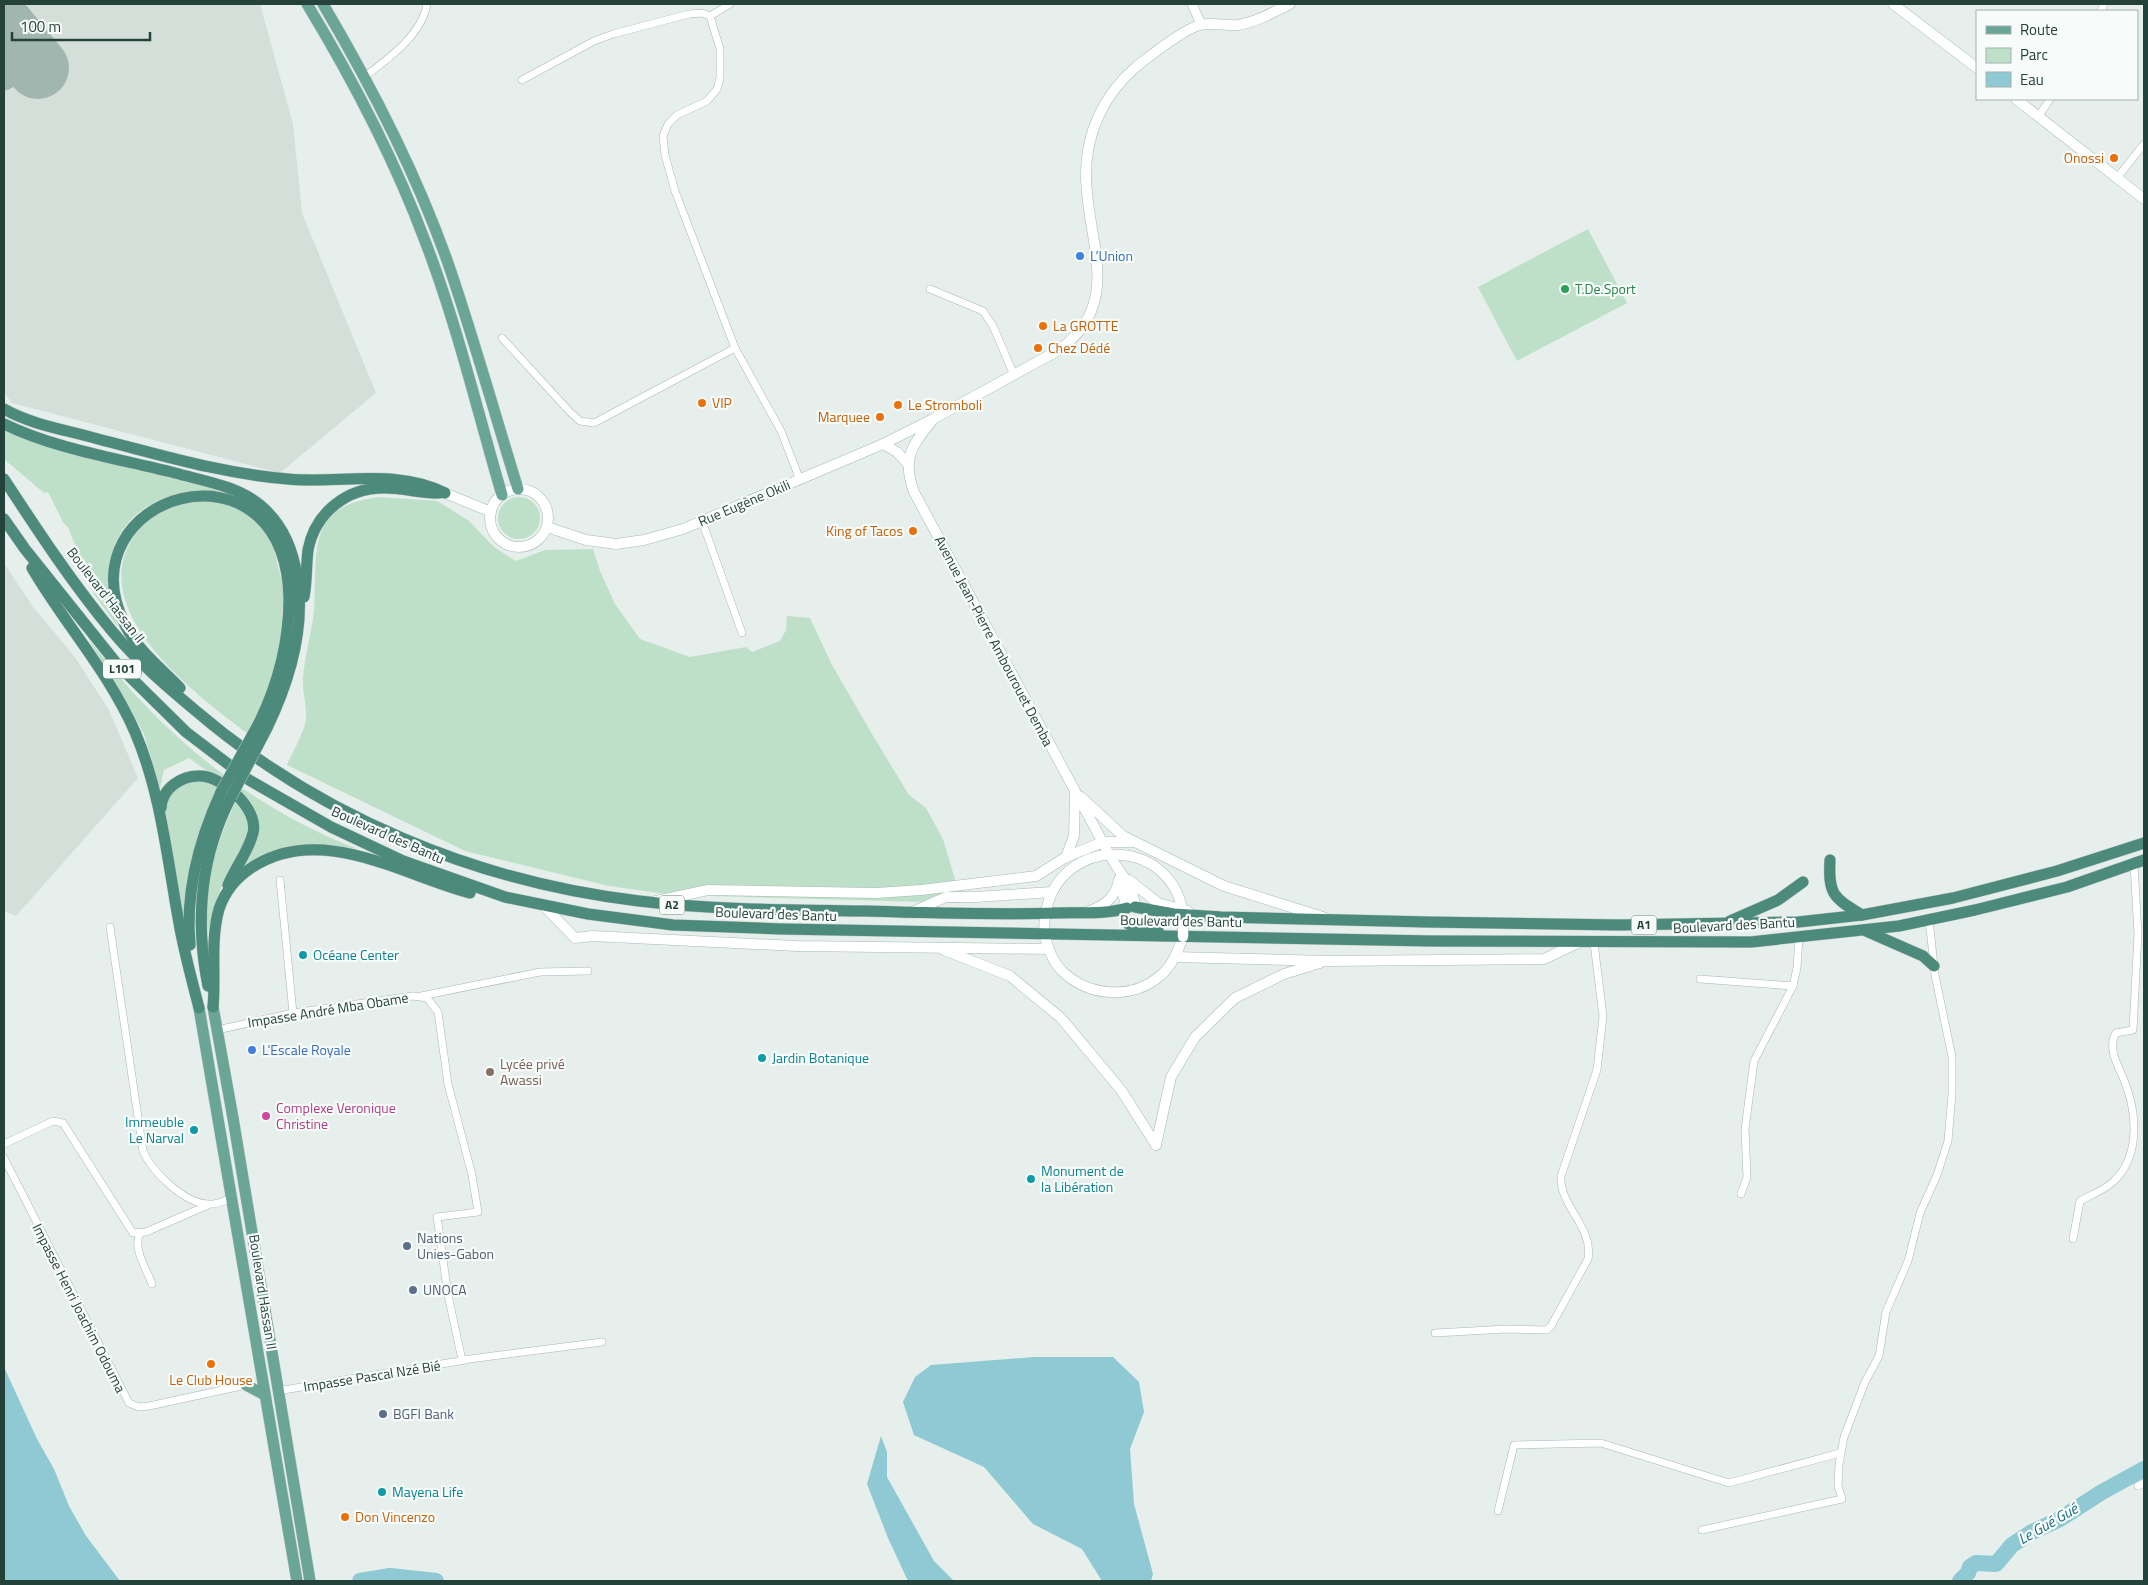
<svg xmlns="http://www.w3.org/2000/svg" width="2148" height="1585" font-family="'Titillium Web',sans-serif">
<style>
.built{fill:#d4dfda}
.green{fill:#bfe0c8}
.water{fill:#8ec9d4}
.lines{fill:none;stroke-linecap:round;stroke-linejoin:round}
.river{stroke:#8ec9d4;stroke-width:16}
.taxiway{stroke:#a2b6b0;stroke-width:25}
.runway{stroke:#a2b6b0;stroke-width:62}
.minor-casing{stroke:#a8b8b2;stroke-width:8}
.tertiary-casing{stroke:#a8b8b2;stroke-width:10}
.secondary-casing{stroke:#a4bbb3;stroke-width:11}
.primary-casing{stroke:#c2cac8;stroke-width:12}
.trunk-casing{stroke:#c2cac8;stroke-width:12}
.minor{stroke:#fff;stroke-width:7}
.tertiary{stroke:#fff;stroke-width:9}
.secondary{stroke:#fff;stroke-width:10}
.primary{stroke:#6aa596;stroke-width:11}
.trunk{stroke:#4c8a7c;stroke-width:11}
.secondary-bridge-casing{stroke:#a4bbb3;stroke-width:11;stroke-linecap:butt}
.trunk-bridge-casing{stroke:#c2cac8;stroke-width:12;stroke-linecap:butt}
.secondary-bridge{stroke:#fff;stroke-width:10}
.trunk-bridge{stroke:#4c8a7c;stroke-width:11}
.food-dot{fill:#e8710a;stroke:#f7fbf9;stroke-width:2}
.shop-dot{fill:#3f7fe0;stroke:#f7fbf9;stroke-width:2}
.leisure-dot{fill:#2e9e5b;stroke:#f7fbf9;stroke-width:2}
.culture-dot{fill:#0f9aa8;stroke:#f7fbf9;stroke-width:2}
.education-dot{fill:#8d6e63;stroke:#f7fbf9;stroke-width:2}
.hotel-dot{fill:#d1479c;stroke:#f7fbf9;stroke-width:2}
.service-dot{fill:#5c6f8a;stroke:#f7fbf9;stroke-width:2}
.labels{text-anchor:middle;stroke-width:4.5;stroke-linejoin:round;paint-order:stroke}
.shield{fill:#f7fbf9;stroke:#637a73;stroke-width:1}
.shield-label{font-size:12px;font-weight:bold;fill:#24423a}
.food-label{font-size:14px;fill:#c56008;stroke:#f7fbf9;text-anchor:start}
.shop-label{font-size:14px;fill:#366cbe;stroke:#f7fbf9;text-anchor:start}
.leisure-label{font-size:14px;fill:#27864d;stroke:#f7fbf9;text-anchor:start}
.street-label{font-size:14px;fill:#24423a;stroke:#f7fbf9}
.culture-label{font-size:14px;fill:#0d838f;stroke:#f7fbf9;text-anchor:start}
.education-label{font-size:14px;fill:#785e54;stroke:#f7fbf9;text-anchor:start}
.hotel-label{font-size:14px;fill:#b23c85;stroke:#f7fbf9;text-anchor:start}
.service-label{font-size:14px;fill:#4e5e75;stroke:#f7fbf9;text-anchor:start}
.water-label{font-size:15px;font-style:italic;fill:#1c6f80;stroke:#f7fbf9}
</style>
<rect width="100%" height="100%" fill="#e6efeb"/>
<g class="built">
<path d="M4 4H260L293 124 302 213 376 393 280 473 12 403 4 393Z"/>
<path d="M4 563 33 607 74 656 109 710 138 778 16 916 4 911Z"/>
</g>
<g class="green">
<path d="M1588 229 1627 303 1517 361 1478 287Z"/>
<path d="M4 431 39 444 215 489 220 493C158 484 106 520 108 586 108 600 114 614 118 627L94 594 68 527 63 522 48 492 44 493 4 459Z"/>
<path d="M379 497 437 501 468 520 494 547 516 561 545 550 593 549 600 571 615 604 640 639 690 657 746 647 752 652 780 641 786 630 787 616 810 618 832 665 872 734 909 795 926 808 943 839 962 903 673 895 609 886 465 851 287 765C292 753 305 731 306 719 307 706 302 691 303 677 305 654 312 632 314 609 318 554 304 506 379 497Z"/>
<circle cx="519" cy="518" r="21"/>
<path d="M211 500 250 513 271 537 284 591 280 648 267 694 247 733C195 694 89 614 131 541 151 506 174 504 211 500Z"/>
<path d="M88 639C107 661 124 684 145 705 205 768 277 818 358 849 312 842 281 841 241 867L257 816 249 801 189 758 164 770 160 788 144 734 124 697Z"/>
<path d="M199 780 218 785C198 828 187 871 184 919L164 810 166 797 184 783Z"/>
<path d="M237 799 247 815 248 833 221 888 208 931C201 888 218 838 237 799Z"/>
</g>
<g class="water">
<path d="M1035 1357H1113L1139 1382 1144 1412 1130 1449 1134 1504 1153 1574 1151 1581H1102L1082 1549 1033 1524 984 1467 914 1435 903 1402 915 1377 931 1365Z"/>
<path d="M4 1367 37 1439 54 1469 69 1506 86 1536 120 1581H4Z"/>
<path d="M881 1436 887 1452V1477L934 1561 954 1581H908L888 1538 867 1484Z"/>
</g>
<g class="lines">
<g class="river">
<path d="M360 1581 390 1576 436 1581"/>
<path d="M1960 1581 1968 1573 1970 1567 1976 1563 1996 1564 2012 1545 2032 1532 2060 1519 2102 1492 2144 1469"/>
</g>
<path class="taxiway" d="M4 4C29 18 32 65 4 78"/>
<path class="runway" d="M4 27 38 68"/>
<defs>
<g id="minor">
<path d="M2101 11 2104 4"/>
<path d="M710 16 730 4"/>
<path d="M364 77C388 59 422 35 427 4"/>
<path d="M522 80 594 41 613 34 689 14 702 13 710 16 720 49V78L717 89 707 101 677 115 668 124 663 136 665 155 675 191 735 348 781 431 800 480"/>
<path d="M2039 116 2050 99"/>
<path d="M2117 178 2144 144"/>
<path d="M930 289 983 311 993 326 1014 375"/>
<path d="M502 338 570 412 580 421 594 423 735 348"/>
<path d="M702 521 742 633"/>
<path d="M280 880 293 1013"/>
<path d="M110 927 143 1151C152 1172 185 1204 209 1204 217 1205 225 1200 232 1198"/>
<path d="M1700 979 1793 986"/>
<path d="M421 996 540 972 588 971"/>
<path d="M217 1030 293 1013 413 996 427 998 438 1012 448 1084 472 1175 478 1212 437 1217 448 1295 462 1360 602 1342"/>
<path d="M4 1144 53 1121 63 1123 133 1233 146 1232 208 1205"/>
<path d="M4 1158 129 1403 139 1407 149 1406 246 1385"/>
<path d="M1741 1194 1747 1177 1745 1129 1754 1061 1793 986 1797 968 1799 937"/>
<path d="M140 1234C132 1247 147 1270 152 1284"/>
<path d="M2073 1239 2080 1201C2091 1195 2104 1190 2113 1182 2141 1156 2137 1112 2124 1080 2118 1066 2107 1047 2116 1033L2133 1030 2138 934 2134 864"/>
<path d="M1435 1333 1507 1329 1547 1330 1551 1326 1588 1259C1594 1227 1559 1206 1561 1176L1597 1070 1603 1016 1594 943"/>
<path d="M277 1391 466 1360"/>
<path d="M2138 1486 2144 1483"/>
<path d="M1498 1511 1514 1445 1601 1443 1729 1483 1840 1453"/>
<path d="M1702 1530 1842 1499 1838 1486 1839 1464 1844 1437 1865 1382 1879 1356 1886 1312 1908 1261 1920 1213 1937 1175 1948 1141 1952 1094V1057L1935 975 1929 919"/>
</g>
<path id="tertiary" d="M1192 4 1201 24"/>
<g id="secondary">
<path d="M1893 4 1977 68"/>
<path d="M2016 99 2144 199"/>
<path d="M931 422C911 447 902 459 914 492L1109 854C1119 873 1134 885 1135 907"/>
<path d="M883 444 897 452 908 464"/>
<circle cx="519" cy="518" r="29"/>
<path d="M445 493 491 512"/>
<path d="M547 527 586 540 616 544 644 540 683 529 883 444 933 419 1059 350C1125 302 1086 240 1086 175 1086 132 1104 94 1137 66 1151 55 1184 29 1200 25 1211 22 1226 26 1238 25 1256 22 1274 12 1290 4"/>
<path d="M1081 797 1123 836 1224 886 1323 917"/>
<path d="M1066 857 1103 842H1131"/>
<path d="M1129 880 1158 903 1188 911"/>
<path d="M1119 881 1127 908"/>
<path d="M656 901 708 890 876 893 921 890 1036 876 1066 857 1074 836 1075 793"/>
<path d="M544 906 575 938 592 936 797 946 1049 949"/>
<path d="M912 912 946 897H976L1052 892"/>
<path d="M1087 912C1104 906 1116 898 1119 879"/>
<path d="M1183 937C1178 951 1172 966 1160 976 1131 1000 1088 997 1061 970 1049 957 1042 934 1045 917 1057 828 1186 837 1183 926"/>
<path d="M944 950 1010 976 1061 1018 1121 1090 1156 1145"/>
<path d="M1175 957 1328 961 1544 959 1580 942"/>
<path d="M1156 1145 1171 1077 1195 1037 1235 998 1284 974 1320 963"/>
</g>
<g id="primary">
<path d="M307 4C353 80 394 158 425 241 457 324 477 410 502 495"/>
<path d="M323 4C372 87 417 174 449 266 474 339 495 415 518 489"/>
<path d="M213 1007 233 1118 310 1581"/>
<path d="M199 1008 297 1581"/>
<path d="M246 1385 265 1395"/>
</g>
<g id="trunk">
<path d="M4 409C32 425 67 430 98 439 161 455 223 474 288 479 340 484 396 468 445 493"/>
<path d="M4 424C55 449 120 459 175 473 204 481 237 486 260 505 283 524 293 549 297 577 306 629 289 682 267 728"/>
<path d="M4 479C38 531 72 583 112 631 137 661 166 686 196 711 320 817 477 882 639 901 713 910 788 910 863 911 928 913 992 915 1056 913 1080 912 1104 915 1127 908"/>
<path d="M4 519 25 549 117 664 186 732 249 780 331 827 403 861 505 897 588 914 673 925 782 929 1432 941 1751 942 1899 926 1975 910 2067 887 2144 860"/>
<path d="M32 568C64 623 109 672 135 732 161 793 167 858 179 923 184 952 192 980 199 1008"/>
<path d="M304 597C307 581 306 566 308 550 315 513 347 487 385 488 403 488 420 493 439 493"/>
<path d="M180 688C161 668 138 651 125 625 61 494 285 428 289 598 289 641 278 684 259 723"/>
<path d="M161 808C162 788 182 775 201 776 223 777 259 809 253 833 249 850 235 868 228 885"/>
<path d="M1830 860C1828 895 1834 898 1862 915"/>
<path d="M1135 907 1174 914 1221 917 1428 922 1619 925 1798 922 1862 915 1953 898 2057 871 2144 843"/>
<path d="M1730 921 1778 900 1803 882"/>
<path d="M1128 924 1158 930"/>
<path d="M1866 931 1923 956 1934 966"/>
<path d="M190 945C185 891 199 840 221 792"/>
<path d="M208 986C195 921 200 857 231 797"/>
<path d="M213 1007C216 975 210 941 219 909 225 891 236 878 251 868 320 822 402 875 470 893"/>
</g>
</defs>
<use href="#minor" class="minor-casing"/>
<use href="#tertiary" class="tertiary-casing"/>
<use href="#secondary" class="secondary-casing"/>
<use href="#primary" class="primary-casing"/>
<use href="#trunk" class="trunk-casing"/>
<use href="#minor" class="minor"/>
<use href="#tertiary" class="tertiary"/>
<use href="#secondary" class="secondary"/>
<use href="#primary" class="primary"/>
<use href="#trunk" class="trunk"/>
<defs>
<path id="secondary-bridge" d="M1183 937V926"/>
<g id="trunk-bridge">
<path d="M221 792 259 723"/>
<path d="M231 797 267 728"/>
</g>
</defs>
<use href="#secondary-bridge" class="secondary-bridge-casing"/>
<use href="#trunk-bridge" class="trunk-bridge-casing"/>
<use href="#secondary-bridge" class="secondary-bridge"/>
<use href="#trunk-bridge" class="trunk-bridge"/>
</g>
<g class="food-dot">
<circle cx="2114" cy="158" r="5"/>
<circle cx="1043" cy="326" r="5"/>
<circle cx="1038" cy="348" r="5"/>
<circle cx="702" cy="403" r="5"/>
<circle cx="898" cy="405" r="5"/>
<circle cx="880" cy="417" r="5"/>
<circle cx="913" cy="531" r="5"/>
<circle cx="211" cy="1364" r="5"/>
<circle cx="345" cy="1517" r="5"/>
</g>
<g class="shop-dot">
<circle cx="1080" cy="256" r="5"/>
<circle cx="252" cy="1050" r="5"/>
</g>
<circle class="leisure-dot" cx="1565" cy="289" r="5"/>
<g class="culture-dot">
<circle cx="303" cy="955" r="5"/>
<circle cx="762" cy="1058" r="5"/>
<circle cx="194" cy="1130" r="5"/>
<circle cx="1031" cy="1179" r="5"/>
<circle cx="382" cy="1492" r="5"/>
</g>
<circle class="education-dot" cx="490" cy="1072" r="5"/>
<circle class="hotel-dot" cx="266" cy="1116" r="5"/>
<g class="service-dot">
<circle cx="407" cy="1246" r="5"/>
<circle cx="413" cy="1290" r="5"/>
<circle cx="383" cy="1414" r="5"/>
</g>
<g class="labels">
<g class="shield">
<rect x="103" y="659.5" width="38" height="19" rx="4"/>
<rect x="659.5" y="895.5" width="25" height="19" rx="4"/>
<rect x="1631.5" y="915.5" width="25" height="19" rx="4"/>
</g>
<g class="shield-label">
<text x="122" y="673">L101</text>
<text x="672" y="909">A2</text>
<text x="1644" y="929">A1</text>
</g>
<g class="food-label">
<text x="2104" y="163" text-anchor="end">Onossi</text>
<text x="1053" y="331">La GROTTE</text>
<text x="1048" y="353">Chez Dédé</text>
<text x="712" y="408">VIP</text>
<text x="908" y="410">Le Stromboli</text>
<text x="870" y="422" text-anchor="end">Marquee</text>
<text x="903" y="536" text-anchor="end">King of Tacos</text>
<text x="211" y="1385" text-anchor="middle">Le Club House</text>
<text x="355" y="1522">Don Vincenzo</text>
</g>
<g class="shop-label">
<text x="1090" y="261">L’Union</text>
<text x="262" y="1055">L'Escale Royale</text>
</g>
<g class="leisure-label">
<text x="1575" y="294">T.De.Sport</text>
</g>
<g class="street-label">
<text transform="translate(744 503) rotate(-23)" y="5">Rue Eugène Okili</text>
<text transform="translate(106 595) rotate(52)" y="5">Boulevard Hassan II</text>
<text transform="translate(994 641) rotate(62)" y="5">Avenue Jean-Pierre Ambourouet Demba</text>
<text transform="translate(388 835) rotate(24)" y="5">Boulevard des Bantu</text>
<text transform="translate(776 914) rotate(2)" y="5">Boulevard des Bantu</text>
<text transform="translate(1181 921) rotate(1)" y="5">Boulevard des Bantu</text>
<text transform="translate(1734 925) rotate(-3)" y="5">Boulevard des Bantu</text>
<text transform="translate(328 1010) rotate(-9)" y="5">Impasse André Mba Obame</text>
<text transform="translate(263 1292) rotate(81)" y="5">Boulevard Hassan II</text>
<text transform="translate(79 1308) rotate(63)" y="5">Impasse Henri Joachim Odouma</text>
<text transform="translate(372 1376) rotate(-9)" y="5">Impasse Pascal Nzé Bié</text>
</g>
<g class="culture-label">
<text x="313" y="960">Océane Center</text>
<text x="772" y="1063">Jardin Botanique</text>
<text x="184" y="1127" text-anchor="end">Immeuble<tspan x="184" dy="16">Le Narval</tspan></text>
<text x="1041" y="1176">Monument de<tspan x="1041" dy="16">la Libération</tspan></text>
<text x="392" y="1497">Mayena Life</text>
</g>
<g class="education-label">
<text x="500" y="1069">Lycée privé<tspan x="500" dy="16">Awassi</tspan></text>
</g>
<g class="hotel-label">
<text x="276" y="1113">Complexe Veronique<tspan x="276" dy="16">Christine</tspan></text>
</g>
<g class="service-label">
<text x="417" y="1243">Nations<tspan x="417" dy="16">Unies-Gabon</tspan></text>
<text x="423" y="1295">UNOCA</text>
<text x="393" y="1419">BGFI Bank</text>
</g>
<g class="water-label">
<text transform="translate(2048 1524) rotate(-30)" y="5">Le Gué Gué</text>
</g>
</g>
<rect width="2148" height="1585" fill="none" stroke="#24423a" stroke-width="10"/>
<rect x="1976" y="10" width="162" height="90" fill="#f7fbf9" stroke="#a3b1ad"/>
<rect x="1986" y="26" width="25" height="8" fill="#6aa596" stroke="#a3b1ad"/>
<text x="2020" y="35" font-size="15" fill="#24423a">Route</text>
<rect x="1986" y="48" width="25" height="15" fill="#bfe0c8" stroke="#a3b1ad"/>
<text x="2020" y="60" font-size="15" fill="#24423a">Parc</text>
<rect x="1986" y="72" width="25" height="15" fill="#8ec9d4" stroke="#a3b1ad"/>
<text x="2020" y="85" font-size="15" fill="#24423a">Eau</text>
<path d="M12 32v8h138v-8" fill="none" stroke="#24423a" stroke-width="2.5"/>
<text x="20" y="32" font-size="15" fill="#24423a" stroke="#f7fbf9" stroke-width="4" paint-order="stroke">100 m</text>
</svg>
